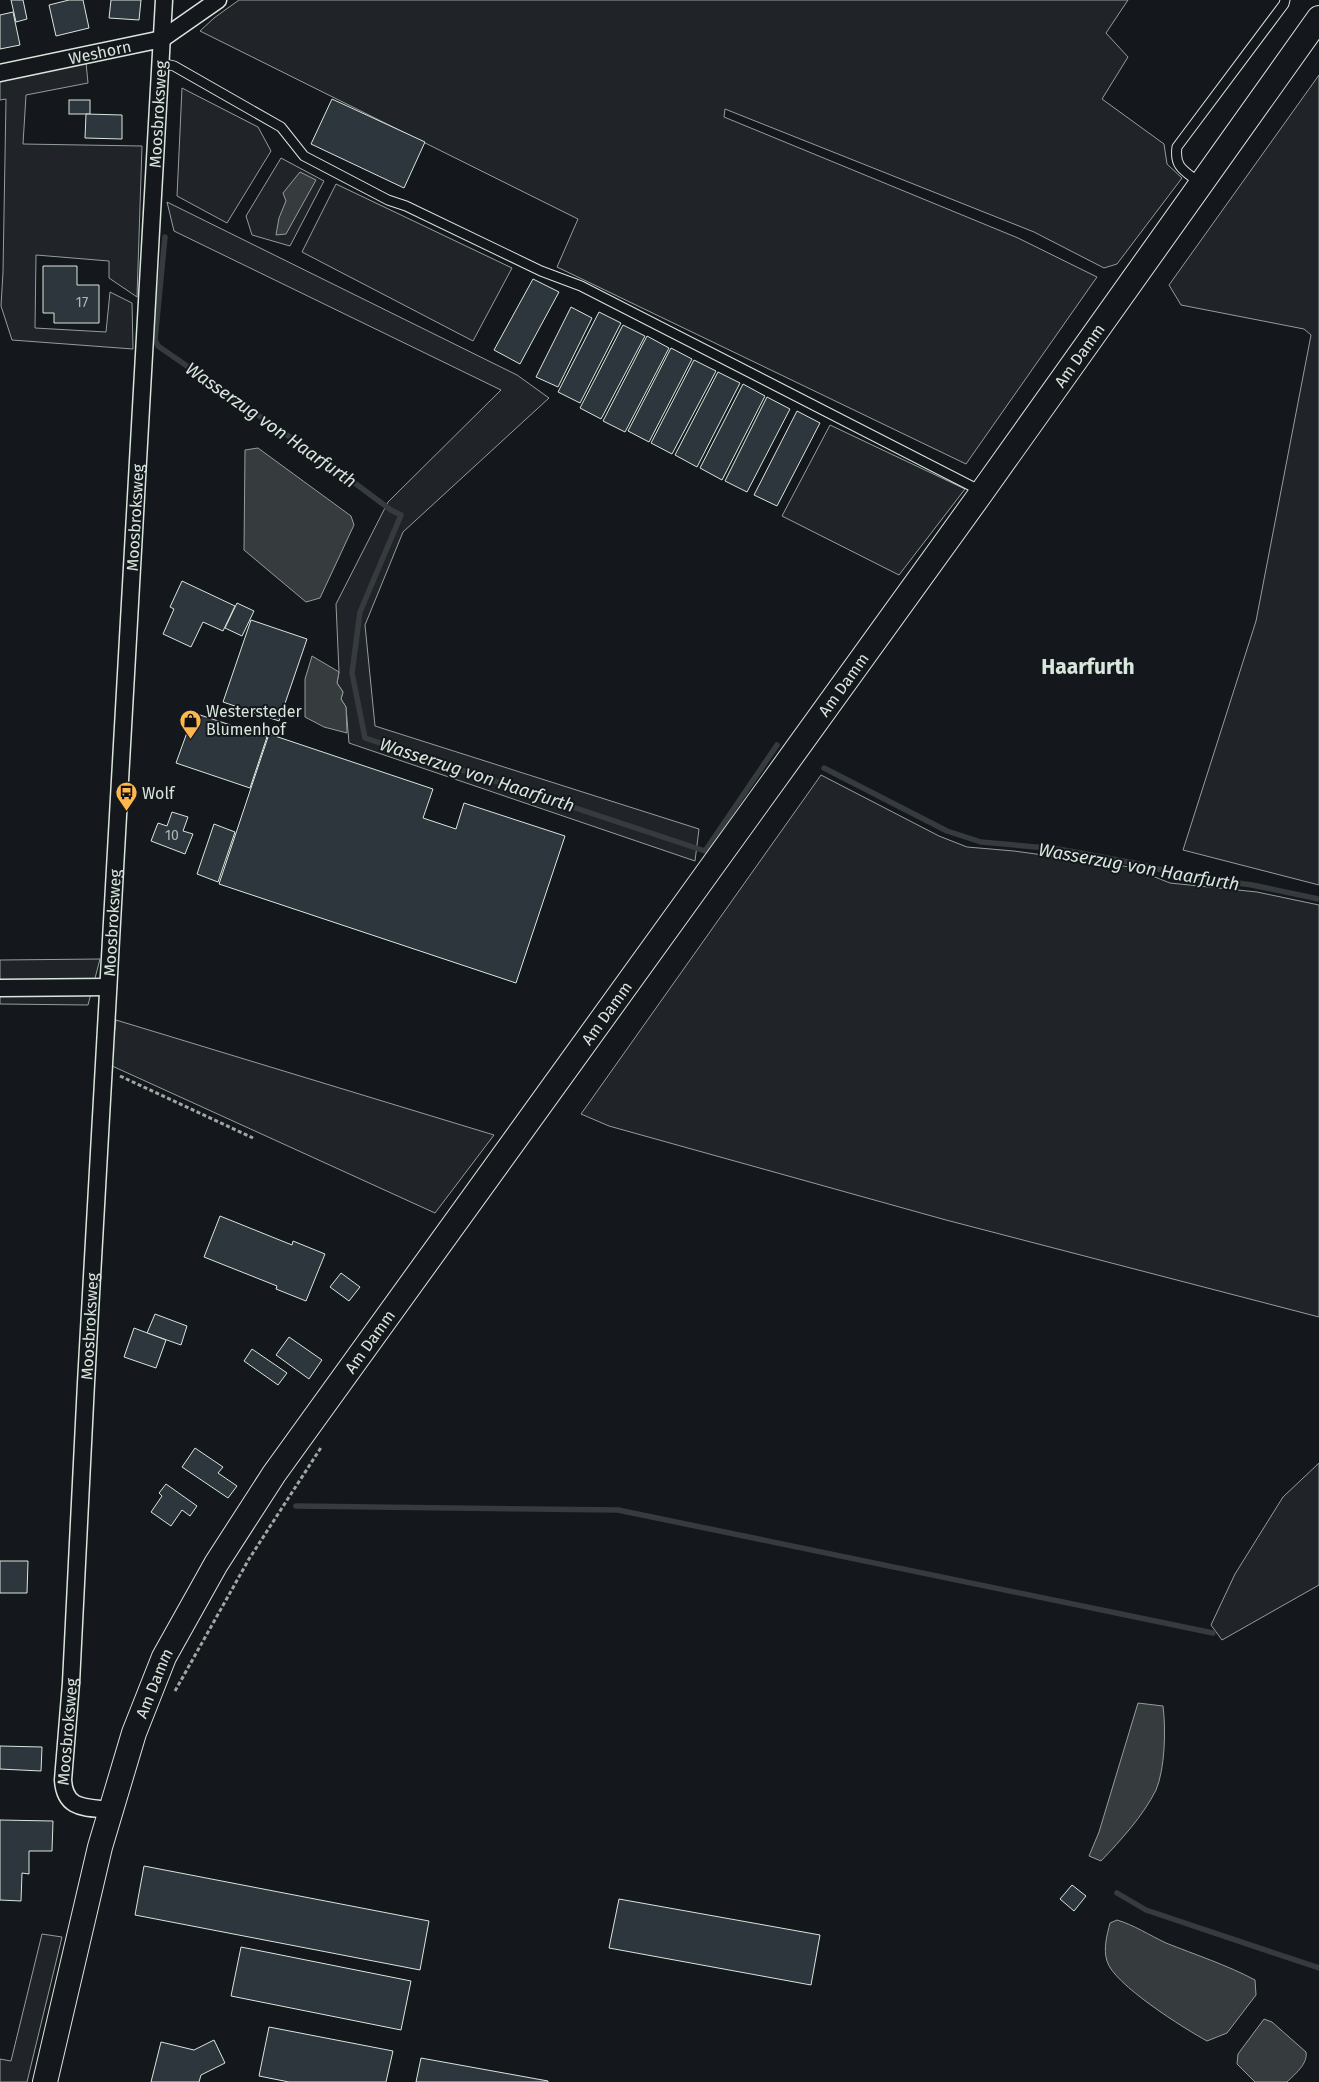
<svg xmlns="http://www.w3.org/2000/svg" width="1319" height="2082" font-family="'Fira Sans',sans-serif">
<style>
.green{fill:#202428;stroke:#939e99}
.water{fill:#363b3e;stroke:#939e99}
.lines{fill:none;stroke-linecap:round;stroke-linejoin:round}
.stream{stroke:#363b3e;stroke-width:5.5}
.building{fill:#2c363c;stroke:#d8e6dc}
.lane-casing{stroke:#d8e6dc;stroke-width:11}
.street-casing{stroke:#d8e6dc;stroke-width:19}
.secondary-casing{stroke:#d8e6dc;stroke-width:26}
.path{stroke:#9da8a2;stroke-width:3;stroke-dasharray:4 2.5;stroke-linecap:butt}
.lane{stroke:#14181c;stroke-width:9}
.street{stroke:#14181c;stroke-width:16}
.secondary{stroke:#14181c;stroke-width:24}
.labels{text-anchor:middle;stroke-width:4;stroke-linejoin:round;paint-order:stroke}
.number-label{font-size:14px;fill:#adbab4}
.street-label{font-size:16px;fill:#d8e6dc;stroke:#14181c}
.poi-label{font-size:16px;fill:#d8e6dc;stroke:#14181c;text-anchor:start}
.water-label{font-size:18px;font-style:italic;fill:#d8e6dc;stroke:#14181c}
.district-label{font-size:21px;font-weight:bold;fill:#d8e6dc;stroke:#14181c}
</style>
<rect width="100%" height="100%" fill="#14181c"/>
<g class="green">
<path d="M239 0H1128L1106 33 1128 57 1102 99 1164 144 1167 164 1182 178 1117 264 1104 268 1034 232 725 109 724 117 1018 238 1097 277 966 464 557 267 578 219 200 31 214 18Z"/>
<path d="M86 62 88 83 26 95 23 144 142 146 137 297 109 278V261L36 255 35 328 106 332 110 292 132 303 133 349 12 340 1 306 3 272 6 99 0 100V80Z"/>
<path d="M1319 75V885L1183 850 1256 621 1311 335 1304 329 1181 305 1169 285Z"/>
<path d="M182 88 258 127 271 151 227 223 177 196Z"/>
<path d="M281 158 324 181 290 246 252 235 246 216Z"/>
<path d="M336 184 512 268 473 341 302 252Z"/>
<path d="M167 202 517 375 549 398 403 532 365 625 375 726 699 829 695 861 349 743 346 707 341 699 343 692 337 683 339 672 336 604 388 502 501 390 174 231Z"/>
<path d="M830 425 965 489 899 575 782 516Z"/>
<path d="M821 775 939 836 967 847 1014 851 1130 867 1170 883 1257 892 1319 905V1317L946 1220 609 1126 581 1114Z"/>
<path d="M100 959 88 1005 0 1004V960Z"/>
<path d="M116 1020 494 1135 435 1213 110 1065Z"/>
<path d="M1319 1463V1585L1222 1640 1211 1625 1235 1574 1283 1497Z"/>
<path d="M42 1934 62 1937 27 2082H0V2059L11 2061Z"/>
</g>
<g class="water">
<path d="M300 172 316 180 286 234 276 235 279 218 286 201 283 193Z"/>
<path d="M258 448 351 516 354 525 320 598 306 602 244 550 245 450Z"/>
<path d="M312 656 339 672 337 683 343 692 341 699 346 707 347 733 324 727 305 717V679Z"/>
<path d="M1138 1703 1163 1706C1166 1729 1165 1769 1156 1790 1143 1816 1121 1840 1101 1861L1089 1856 1099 1832Z"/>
<path d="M1117 1920C1134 1925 1149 1935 1166 1943 1196 1955 1227 1965 1255 1980L1256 1995 1227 2033 1207 2041C1185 2029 1113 1984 1107 1961 1103 1949 1107 1935 1110 1923Z"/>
<path d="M1264 2019 1272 2022 1306 2052C1308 2064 1295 2074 1287 2082H1255L1237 2064 1238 2054Z"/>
</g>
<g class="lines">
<g class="stream">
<path d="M165 237 155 340 158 346 329 464 391 510 401 515 360 612 352 673 365 738 705 851 777 745"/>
<path d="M824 768 947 831 981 842 1058 849 1134 863 1186 876 1252 885 1319 899"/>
<path d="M296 1506 618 1510 1213 1633"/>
<path d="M1117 1893 1146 1910 1319 1968"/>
</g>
</g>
<g class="building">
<path d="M11 0H23L27 19 16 22Z"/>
<path d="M69 0H83L89 28 56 36 49 5Z"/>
<path d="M111 0H141L139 20 109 18Z"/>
<path d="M13 12 20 45 0 49V15Z"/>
<path d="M332 99 425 142 404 188 311 144Z"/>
<rect x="69" y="100" width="21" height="14"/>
<path d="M86 114 122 115V139L85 138Z"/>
<path d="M43 266H77V285H99V323H54V313H43Z"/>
<path d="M533 279 559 292 520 364 494 350Z"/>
<path d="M571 307 592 318 558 387 536 377Z"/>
<path d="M599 312 621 323 580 403 558 392Z"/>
<path d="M623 325 645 336 601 419 580 408Z"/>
<path d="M647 336 669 348 625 432 603 421Z"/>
<path d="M671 348 692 359 649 442 628 431Z"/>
<path d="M694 360 716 371 672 454 651 443Z"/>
<path d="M718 372 740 383 697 467 675 455Z"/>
<path d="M743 384 765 396 722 480 700 468Z"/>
<path d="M767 397 790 409 747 492 725 481Z"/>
<path d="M797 411 820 423 777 506 754 495Z"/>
<path d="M182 581 235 606 223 631 203 622 191 647 163 634 174 609 170 607Z"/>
<path d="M237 603 254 611 242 636 225 628Z"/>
<path d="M251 620 307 639 279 721 223 702Z"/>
<path d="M194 713 267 737 250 788 176 763Z"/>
<path d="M269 734 433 789 423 818 456 829 464 803 565 836 516 983 219 884Z"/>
<path d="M172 812 188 817 183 831 193 834 185 854 151 841 158 823 167 826Z"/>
<path d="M214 824 235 832 218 882 197 874Z"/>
<path d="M220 1216 292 1245 293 1241 325 1254 306 1301 276 1289 277 1286 204 1257Z"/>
<path d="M341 1273 360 1287 349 1301 330 1287Z"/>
<path d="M155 1314 187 1326 181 1345 147 1333Z"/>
<path d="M134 1328 166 1340 156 1368 124 1357Z"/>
<path d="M289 1337 322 1360 309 1379 276 1355Z"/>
<path d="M252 1349 287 1373 278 1385 244 1361Z"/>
<path d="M195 1448 223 1467 218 1473 237 1486 228 1498 182 1467Z"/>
<path d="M166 1484 197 1506 190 1516 182 1510 171 1526 151 1512 162 1496 159 1493Z"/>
<path d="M0 1561H28L27 1593H0Z"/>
<path d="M0 1746 42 1747 41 1771 0 1769Z"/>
<path d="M0 1820 53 1821 52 1851H29V1874L22 1873 21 1901 0 1900Z"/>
<path d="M144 1866 429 1921 420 1970 135 1915Z"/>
<path d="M1072 1885 1086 1896 1074 1911 1060 1899Z"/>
<path d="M619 1899 820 1935 811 1985 609 1948Z"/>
<path d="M241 1947 411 1981 401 2030 231 1996Z"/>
<path d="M269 2027 393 2051 386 2082H289L259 2076Z"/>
<path d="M214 2040 225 2063 201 2075 199 2082H151L161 2042 194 2050Z"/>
<path d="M421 2058 548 2081V2082H416Z"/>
</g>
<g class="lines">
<defs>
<g id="lane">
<path d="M161 63 174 66 281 127 304 156 388 200 406 206 541 271 581 286 981 491"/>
<path d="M1200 183C1185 171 1174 168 1177 147L1284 4 1285 0"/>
</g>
<g id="street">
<path id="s1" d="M0 73 162 39 218 0"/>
<path d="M0 988 108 987"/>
<path id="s2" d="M110 1810C85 1807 65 1810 63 1780L71 1683 86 1383 164 0"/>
</g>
<g id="secondary">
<path id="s3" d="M45 2082 100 1847 134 1733 164 1657 216 1564 274 1474 982 492 1319 18"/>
</g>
</defs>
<use href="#lane" class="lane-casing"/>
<use href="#street" class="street-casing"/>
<use href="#secondary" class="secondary-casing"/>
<g class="path">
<path d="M120 1076 253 1138"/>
<path d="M175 1691 249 1559 322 1446"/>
</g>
<use href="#lane" class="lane"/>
<use href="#street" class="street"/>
<use href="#secondary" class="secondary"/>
</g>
<defs>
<symbol id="shop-pin" viewBox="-11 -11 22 30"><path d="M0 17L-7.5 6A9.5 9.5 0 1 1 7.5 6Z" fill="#ffb74d" stroke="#14181c"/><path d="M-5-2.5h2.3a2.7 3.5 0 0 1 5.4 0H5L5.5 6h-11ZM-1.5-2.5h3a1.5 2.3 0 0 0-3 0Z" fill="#111"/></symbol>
<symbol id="bus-pin" viewBox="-11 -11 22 30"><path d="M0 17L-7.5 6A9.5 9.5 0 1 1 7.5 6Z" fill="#ffb74d" stroke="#14181c"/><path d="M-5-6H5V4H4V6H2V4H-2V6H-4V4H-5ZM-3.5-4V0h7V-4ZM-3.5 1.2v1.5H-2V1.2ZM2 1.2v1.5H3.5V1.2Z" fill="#111"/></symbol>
</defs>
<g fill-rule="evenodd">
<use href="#shop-pin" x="178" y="708" width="25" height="34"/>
<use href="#bus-pin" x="114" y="780" width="25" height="34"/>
</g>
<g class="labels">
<g class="number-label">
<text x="82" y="307">17</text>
<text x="172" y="840">10</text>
</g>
<g class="street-label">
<text dy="6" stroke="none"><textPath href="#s1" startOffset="102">Weshorn</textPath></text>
<text dy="6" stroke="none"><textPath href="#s2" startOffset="1732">Moosbroksweg</textPath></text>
<text dy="6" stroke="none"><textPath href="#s3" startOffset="2034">Am Damm</textPath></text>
<text dy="6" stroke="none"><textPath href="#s2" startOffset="1328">Moosbroksweg</textPath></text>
<text dy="6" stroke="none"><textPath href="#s3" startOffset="1629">Am Damm</textPath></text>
<text dy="6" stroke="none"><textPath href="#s2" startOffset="922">Moosbroksweg</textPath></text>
<text dy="6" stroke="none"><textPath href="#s3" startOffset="1224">Am Damm</textPath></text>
<text dy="6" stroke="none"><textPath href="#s2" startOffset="518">Moosbroksweg</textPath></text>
<text dy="6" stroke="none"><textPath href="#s3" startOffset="819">Am Damm</textPath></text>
<text dy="6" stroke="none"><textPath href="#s3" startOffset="414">Am Damm</textPath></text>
<text dy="6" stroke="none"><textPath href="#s2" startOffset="112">Moosbroksweg</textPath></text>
</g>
<g class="poi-label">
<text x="206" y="717">Westersteder<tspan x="206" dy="18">Blumenhof</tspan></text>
<text x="142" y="799">Wolf</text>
</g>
<g class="water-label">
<text transform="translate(271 425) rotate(35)" y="6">Wasserzug von Haarfurth</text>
<text transform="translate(477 775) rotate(18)" y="6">Wasserzug von Haarfurth</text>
<text transform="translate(1139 867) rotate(10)" y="6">Wasserzug von Haarfurth</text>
</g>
<g class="district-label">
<text x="1088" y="674">Haarfurth</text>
</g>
</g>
</svg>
